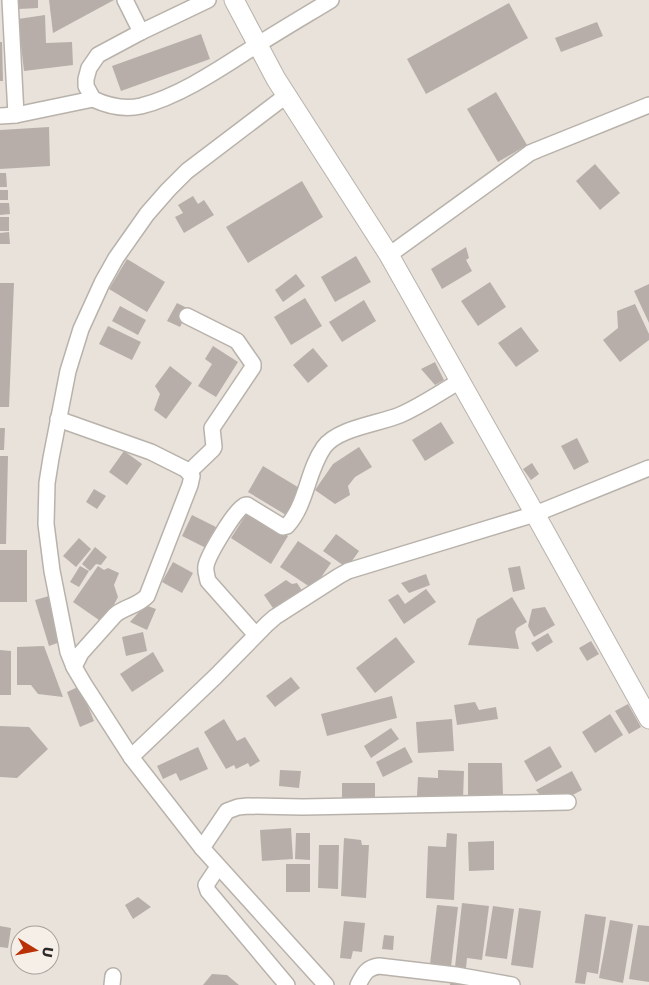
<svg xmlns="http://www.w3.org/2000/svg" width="649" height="985" font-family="'Golos Text',sans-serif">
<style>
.building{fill:#b7aeaa}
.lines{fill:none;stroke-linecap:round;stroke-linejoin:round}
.minor-casing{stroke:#b8b2ab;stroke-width:18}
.tertiary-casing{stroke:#b8b2ab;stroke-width:21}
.minor{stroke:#fff;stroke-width:15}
.tertiary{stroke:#fff;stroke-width:19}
</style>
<rect width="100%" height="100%" fill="#e8e2db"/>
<g class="building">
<path d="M18 0H38V8L19 9Z"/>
<path d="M49 0H114L53 33Z"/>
<path d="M509 3 528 38 426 94 407 59Z"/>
<path d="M45 15 46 43 72 42 73 65 24 71 18 19Z"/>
<path d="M597 22 603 36 561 52 555 38Z"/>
<path d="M201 34 210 59 121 91 112 66Z"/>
<path d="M0 42H2L3 81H0Z"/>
<path d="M496 92 527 145 498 162 467 109Z"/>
<path d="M49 127 50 166 0 169V130Z"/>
<path d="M595 164 620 193 600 210 576 181Z"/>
<path d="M0 173H6L7 187H0Z"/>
<path d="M302 181 323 217 248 263 226 227Z"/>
<rect x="0" y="190" width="8" height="10"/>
<path d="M193 196 198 204 204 200 214 215 184 233 175 217 183 213 178 205Z"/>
<path d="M0 203H9L10 214 0 215Z"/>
<rect x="0" y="217" width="9" height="14"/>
<path d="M9 232 10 244H0V233Z"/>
<path d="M466 247 469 258 466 260 472 271 442 289 431 269Z"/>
<path d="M356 256 371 282 335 302 321 277Z"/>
<path d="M127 259 165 282 147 312 109 289Z"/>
<path d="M296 274 305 286 283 302 275 290Z"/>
<path d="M490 282 506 307 478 326 461 301Z"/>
<path d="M0 283H14L9 407H0Z"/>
<path d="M649 284V323L634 291Z"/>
<path d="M305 298 322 326 291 345 274 317Z"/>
<path d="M364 300 376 321 342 342 329 322Z"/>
<path d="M177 303 189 309 180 327 167 321Z"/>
<path d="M635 304 649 334V340L620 362 603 340 618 328 617 311Z"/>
<path d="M120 306 146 320 138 335 112 321Z"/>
<path d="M108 326 141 342 132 360 99 344Z"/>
<path d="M521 327 539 351 516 367 498 343Z"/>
<path d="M213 346 238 362 216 397 198 386 212 364 205 359Z"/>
<path d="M313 348 328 366 308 383 293 365Z"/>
<path d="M435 362 444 380 435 385 421 369Z"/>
<path d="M170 366 192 383 166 419 154 410 160 394 155 386Z"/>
<path d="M441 422 454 443 425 461 412 440Z"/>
<path d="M0 428H5L4 450H0Z"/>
<path d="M577 438 589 462 574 470 561 446Z"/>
<path d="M359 447 372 467 355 477 348 486 350 495 335 504 315 490 333 464Z"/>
<path d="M124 451 142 464 127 485 109 472Z"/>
<path d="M0 456H8L6 544H0Z"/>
<path d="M532 463 539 474 531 480 523 469Z"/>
<path d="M263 466 301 489 286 515 248 492Z"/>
<path d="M94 489 106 496 97 509 86 502Z"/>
<path d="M249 510 288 536 271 564 231 538Z"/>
<path d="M192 515 216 527 206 548 182 536Z"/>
<path d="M336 534 359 551 347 568 323 551Z"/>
<path d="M79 538 91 549 76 567 63 556Z"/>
<path d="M298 541 331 563 313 589 280 567Z"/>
<path d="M95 547 107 557 101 565 96 564 90 571 82 564Z"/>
<rect x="0" y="550" width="27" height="52"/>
<path d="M173 562 193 573 182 593 162 582Z"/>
<path d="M80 566 89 571 79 587 70 582Z"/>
<path d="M98 566 104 570 108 568 119 573 114 585 118 597 108 616 99 620 73 602Z"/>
<path d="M520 566 525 589 513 592 508 568Z"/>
<path d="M426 574 430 585 409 593 401 583Z"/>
<path d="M286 580 292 584 297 583 303 592 275 611 264 595Z"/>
<path d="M426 589 436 602 404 624 388 600 398 594 405 604Z"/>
<path d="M49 596 63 641 49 646 35 600Z"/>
<path d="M512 597 527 622 517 628 515 632 519 649 468 645 477 619Z"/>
<path d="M145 605 156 609 147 630 130 622Z"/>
<path d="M545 607 555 625 534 637 528 626 532 609Z"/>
<path d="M143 632 147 651 126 656 122 637Z"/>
<path d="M548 633 553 642 537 652 531 643Z"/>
<path d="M396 637 415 662 375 693 356 668Z"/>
<path d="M591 641 599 654 587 661 579 648Z"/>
<path d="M44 646 63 697 38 694 31 685H17V647Z"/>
<path d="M0 650 11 651V695H0Z"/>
<path d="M153 652 164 671 132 692 120 674Z"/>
<path d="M291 677 300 688 275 707 266 696Z"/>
<path d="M80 686 94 721 80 727 67 692Z"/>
<path d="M392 696 397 718 327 736 321 714Z"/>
<path d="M475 702 479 710 496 707 498 719 457 725 454 705Z"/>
<path d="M628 704 641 727 629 734 615 711Z"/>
<path d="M610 714 623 735 595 753 582 732Z"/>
<path d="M224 719 237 741 245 737 260 761 250 767 248 763 236 769 234 765 226 769 204 732Z"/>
<path d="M452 719 454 751 418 753 416 722Z"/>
<path d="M0 726 29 727 48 749 17 778 0 777Z"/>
<path d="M391 728 399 739 371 758 364 746Z"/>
<path d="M550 746 562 767 536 782 524 761Z"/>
<path d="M198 747 208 769 180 781 176 773 163 779 157 766Z"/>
<path d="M405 747 413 762 383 777 376 762Z"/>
<path d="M468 763H502L503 796 468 797Z"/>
<path d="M280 770 301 771 299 788 279 786Z"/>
<path d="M438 770 464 771 463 799 417 796 418 777 438 778Z"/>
<path d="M572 771 582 790 567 798H543L536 790Z"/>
<rect x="342" y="783" width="33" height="19"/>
<path d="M291 828 293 859 262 861 260 830Z"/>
<path d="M296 833H310V860L295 859Z"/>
<path d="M447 833 457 834 454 900 426 898 428 846 446 847Z"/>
<path d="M344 838 361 840 362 845H369L366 898 341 896Z"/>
<path d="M494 841V870L469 871 468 842Z"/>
<path d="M319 845H339L338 889 318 888Z"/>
<rect x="286" y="864" width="24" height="28"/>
<path d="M138 897 151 907 133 919 125 905Z"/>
<path d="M462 903 489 906 482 960 467 958 466 968 455 967Z"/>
<path d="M437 905 458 907 451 967 430 964Z"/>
<path d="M493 906 514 909 507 959 485 956Z"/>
<path d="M519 908 541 911 533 968 511 965Z"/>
<path d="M585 914 606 917 598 974 587 972 585 984 575 983Z"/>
<path d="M610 920 633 924 623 983 599 978Z"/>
<path d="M344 921 365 923 362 952 353 951 351 959 340 958Z"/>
<path d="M638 925 649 926V982L629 979Z"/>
<path d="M0 926 11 928 8 948 0 947Z"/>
<path d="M384 935 394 936 393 950 382 949Z"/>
<path d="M212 974 227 975 239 985H203Z"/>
<path d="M451 979 475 985H450Z"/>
</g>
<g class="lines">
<defs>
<g id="minor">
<path d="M10 0 16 115"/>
<path d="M125 0 141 32"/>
<path d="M287 95 187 171 168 190 147 214 116 258 102 283 81 329 68 371 51 458 47 483 46 524 52 571 68 652 74 667 84 684 131 757 202 848 326 985"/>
<path d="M93 99C108 106 123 110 141 106 177 97 215 72 246 52 274 34 303 17 331 0"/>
<path d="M0 116 16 115 93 99 86 86V79L89 68 98 55 141 32 208 0"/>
<path d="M389 255 530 153 537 150 649 105"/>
<path d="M187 316 237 341 253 364V367L212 428 214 447 213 449 189 472"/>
<path d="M58 419 151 452 185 469 192 476 190 485 147 596C138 606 124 607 115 615L81 653 74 667"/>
<path d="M256 635 208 581C207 576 205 571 206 566 208 555 235 510 244 506 245 505 246 505 247 505L283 527 287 526C307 504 307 471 324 447 338 428 378 424 400 415 421 406 441 392 460 381"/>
<path d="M131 757 215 677 267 624 275 617 339 576 348 571 535 514 649 468"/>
<path d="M202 848 227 811 238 807 248 806 303 807 568 802"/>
<path d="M218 867 206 885 208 891 287 985"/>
<path d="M112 985 113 976"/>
<path d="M358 985C364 974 366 968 379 966L456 975 512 985"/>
</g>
<path id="tertiary" d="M234 0 276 79 389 255 535 514 649 719"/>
</defs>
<use href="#minor" class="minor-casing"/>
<use href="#tertiary" class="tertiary-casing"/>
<use href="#minor" class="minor"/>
<use href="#tertiary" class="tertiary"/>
</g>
<g transform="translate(35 950) rotate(100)"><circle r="24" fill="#f5efe8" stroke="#a5a09b"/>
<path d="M0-4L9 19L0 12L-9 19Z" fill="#bb3106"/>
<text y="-8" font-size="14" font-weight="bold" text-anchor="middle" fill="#2c2927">U</text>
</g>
</svg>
